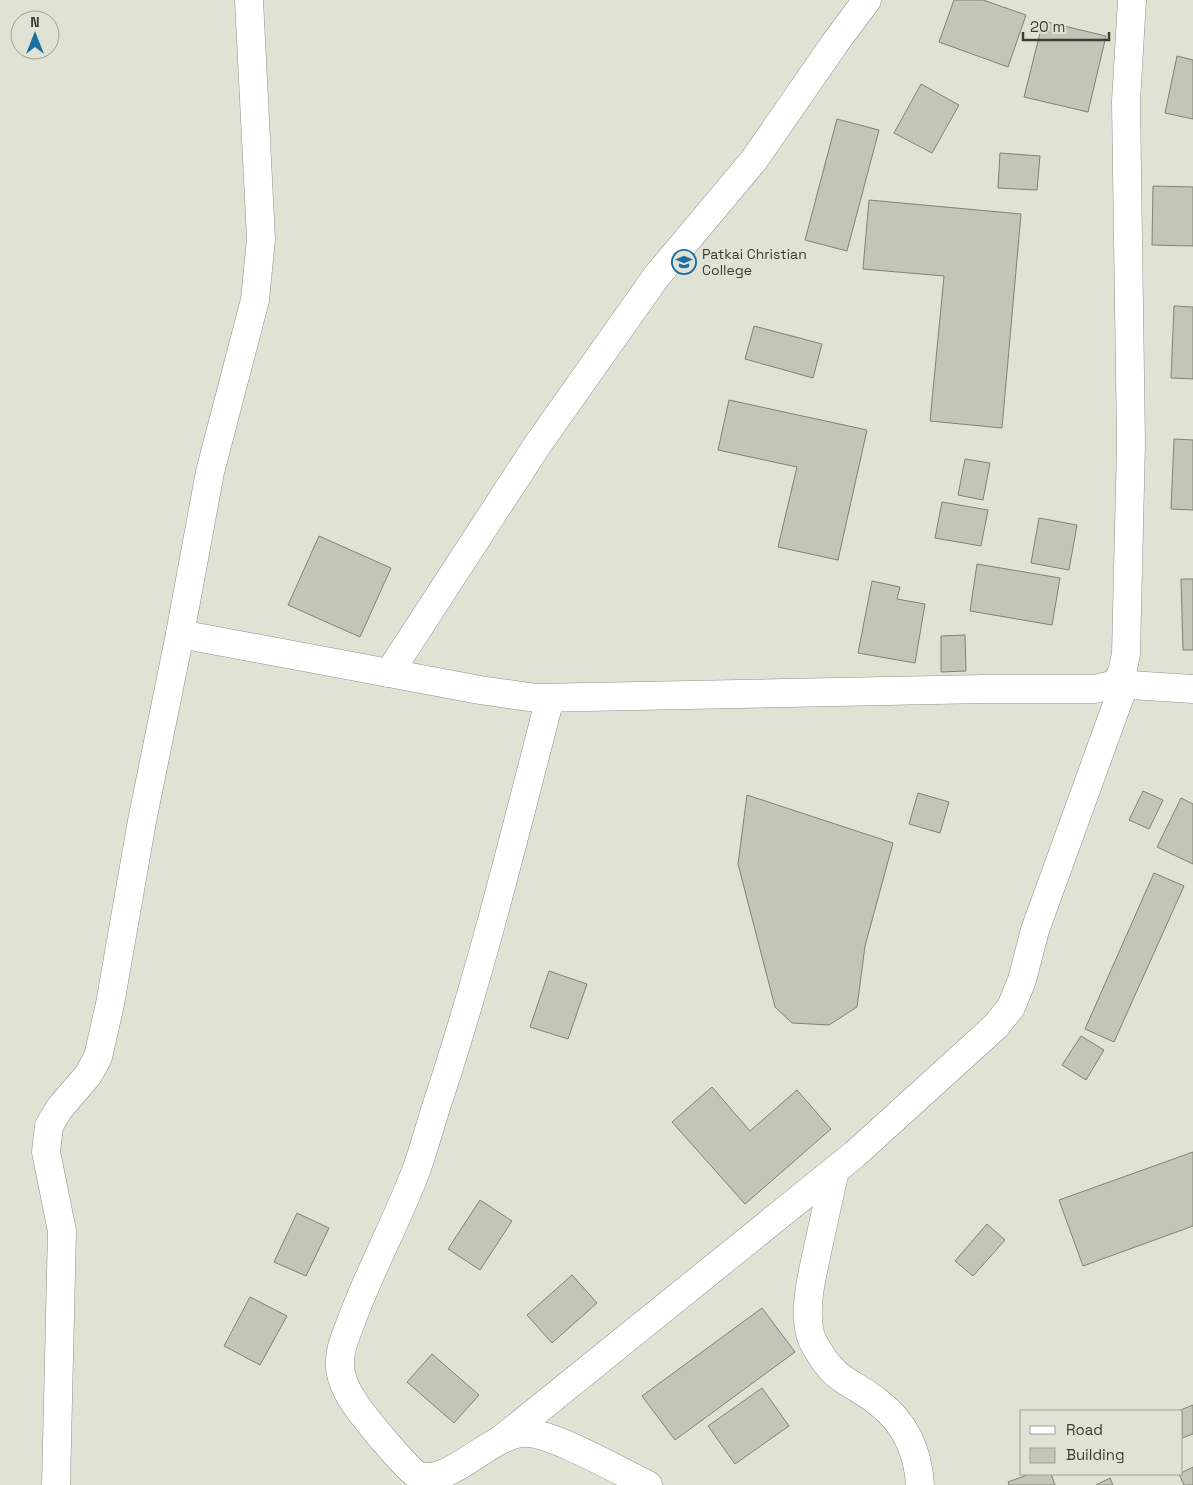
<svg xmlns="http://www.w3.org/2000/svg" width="1193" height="1485" font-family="'Space Grotesk',sans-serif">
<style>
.building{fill:#c2c5b7;stroke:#808375}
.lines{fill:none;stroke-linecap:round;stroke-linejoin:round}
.minor-casing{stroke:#8f9284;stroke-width:29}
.minor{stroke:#fff;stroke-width:28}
.labels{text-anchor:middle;stroke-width:4;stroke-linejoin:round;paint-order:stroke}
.poi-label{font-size:14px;fill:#3c3d37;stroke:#e0e3d4;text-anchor:start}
</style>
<rect width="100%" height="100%" fill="#e0e3d4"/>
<g class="building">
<path d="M954 0H983L1026 15 1008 67 939 42Z"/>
<path d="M1043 21 1106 36 1088 112 1024 97Z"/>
<path d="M1177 56 1193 60V119L1165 113Z"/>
<path d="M921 84 959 105 932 153 894 133Z"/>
<path d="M837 119 879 130 847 251 805 240Z"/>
<path d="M1000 153 1040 156 1037 190 998 188Z"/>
<path d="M1153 186 1193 187V246L1152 245Z"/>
<path d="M869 200 1021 214 1002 428 930 421 944 276 863 269Z"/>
<path d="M1174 306 1193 307V379L1171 378Z"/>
<path d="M754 326 822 344 813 378 745 359Z"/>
<path d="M729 400 867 430 838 560 778 547 797 467 718 450Z"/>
<path d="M1174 439 1193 440V510L1171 509Z"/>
<path d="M965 459 990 463 983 500 958 495Z"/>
<path d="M942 502 988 510 981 546 935 538Z"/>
<path d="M1039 518 1077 525 1069 570 1031 563Z"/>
<path d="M319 536 391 568 360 637 288 605Z"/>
<path d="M977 564 1060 578 1052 625 970 611Z"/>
<path d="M1181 579H1193V650H1183Z"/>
<path d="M872 581 900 587 897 599 925 604 915 663 858 653Z"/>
<path d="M965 635 966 671 941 672V636Z"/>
<path d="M1143 791 1163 800 1149 829 1129 820Z"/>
<path d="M918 793 949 802 940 833 909 824Z"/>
<path d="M747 795 893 843 865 946 857 1007 829 1025 792 1023 775 1007 738 864Z"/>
<path d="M1181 798 1193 804V864L1157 847Z"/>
<path d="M1154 873 1184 886 1114 1042 1085 1029Z"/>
<path d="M549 971 587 984 568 1039 530 1027Z"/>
<path d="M1081 1036 1104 1050 1086 1080 1062 1065Z"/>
<path d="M712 1087 750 1131 797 1090 831 1129 745 1204 672 1122Z"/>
<path d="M1193 1152V1226L1083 1266 1059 1200Z"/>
<path d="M480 1200 512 1221 480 1270 448 1249Z"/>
<path d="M297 1213 329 1228 306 1276 274 1262Z"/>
<path d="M987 1224 1005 1240 973 1276 955 1261Z"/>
<path d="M572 1275 597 1303 552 1343 527 1315Z"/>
<path d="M250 1297 287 1316 260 1365 224 1346Z"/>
<path d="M762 1308 795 1352 675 1440 642 1396Z"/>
<path d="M432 1354 479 1395 454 1423 407 1382Z"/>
<path d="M762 1388 789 1426 735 1464 708 1426Z"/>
<path d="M1193 1405V1434L1182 1438V1411H1178Z"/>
<path d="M1193 1467V1485H1184L1179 1474Z"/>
<path d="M1030 1474H1051L1055 1485H1009L1008 1482Z"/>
<path d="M1110 1478 1113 1485H1096Z"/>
</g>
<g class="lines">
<defs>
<g id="minor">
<path d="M180 634 480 690 536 698 984 689H1095L1115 684 1122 673 1126 654 1131 443 1126 101 1132 0"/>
<path d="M389 673 538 444 656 277 754 160 835 43 867 0"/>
<path d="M1115 684 1193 689"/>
<path d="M550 698C516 829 484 960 442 1089 433 1115 426 1142 417 1168 398 1219 371 1268 352 1319 347 1333 340 1347 340 1361 339 1375 346 1391 354 1402 362 1415 408 1471 419 1476 450 1485 489 1436 522 1433 548 1430 621 1472 648 1485"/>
<path d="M835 1170C829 1198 823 1225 817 1252 812 1276 805 1303 809 1328 810 1337 814 1345 819 1352 836 1382 855 1383 879 1403 905 1423 918 1452 920 1485"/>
<path d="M503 1438 855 1154 996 1026 1011 1007 1022 980 1035 930 1124 685"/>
<path d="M56 1485 62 1231 46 1152 49 1126 59 1109 88 1075 98 1057 110 1004 142 821 180 634 210 472 255 300 261 239 249 0"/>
</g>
</defs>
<use href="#minor" class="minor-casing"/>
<use href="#minor" class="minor"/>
</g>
<defs>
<symbol id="university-ring" viewBox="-11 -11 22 22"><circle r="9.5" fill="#e0e3d4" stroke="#1c70a1" stroke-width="1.5"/><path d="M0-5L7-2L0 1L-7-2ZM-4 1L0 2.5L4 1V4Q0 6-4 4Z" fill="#1c70a1"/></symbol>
</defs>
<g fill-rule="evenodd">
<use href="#university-ring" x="670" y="248" width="28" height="28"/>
</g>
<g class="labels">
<g class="poi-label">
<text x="702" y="259">Patkai Christian<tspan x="702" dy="16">College</tspan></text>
</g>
</g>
<rect x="1020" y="1410" width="162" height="65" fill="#e0e3d4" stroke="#9ea195"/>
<rect x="1030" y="1426" width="25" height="8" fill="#ffffff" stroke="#9ea195"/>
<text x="1066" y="1435" font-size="15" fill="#3c3d37">Road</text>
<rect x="1030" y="1448" width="25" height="15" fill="#c2c5b7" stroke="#9ea195"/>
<text x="1066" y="1460" font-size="15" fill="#3c3d37">Building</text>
<g transform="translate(35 35)"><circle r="24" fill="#e0e3d4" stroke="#9ea195"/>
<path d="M0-4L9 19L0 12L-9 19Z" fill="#1c70a1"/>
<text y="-8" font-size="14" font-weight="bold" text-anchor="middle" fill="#3c3d37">N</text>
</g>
<path d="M1023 32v8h86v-8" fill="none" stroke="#3c3d37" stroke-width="2.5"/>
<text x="1030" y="32" font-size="15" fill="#3c3d37" stroke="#e0e3d4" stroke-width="4" paint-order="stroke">20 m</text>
</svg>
